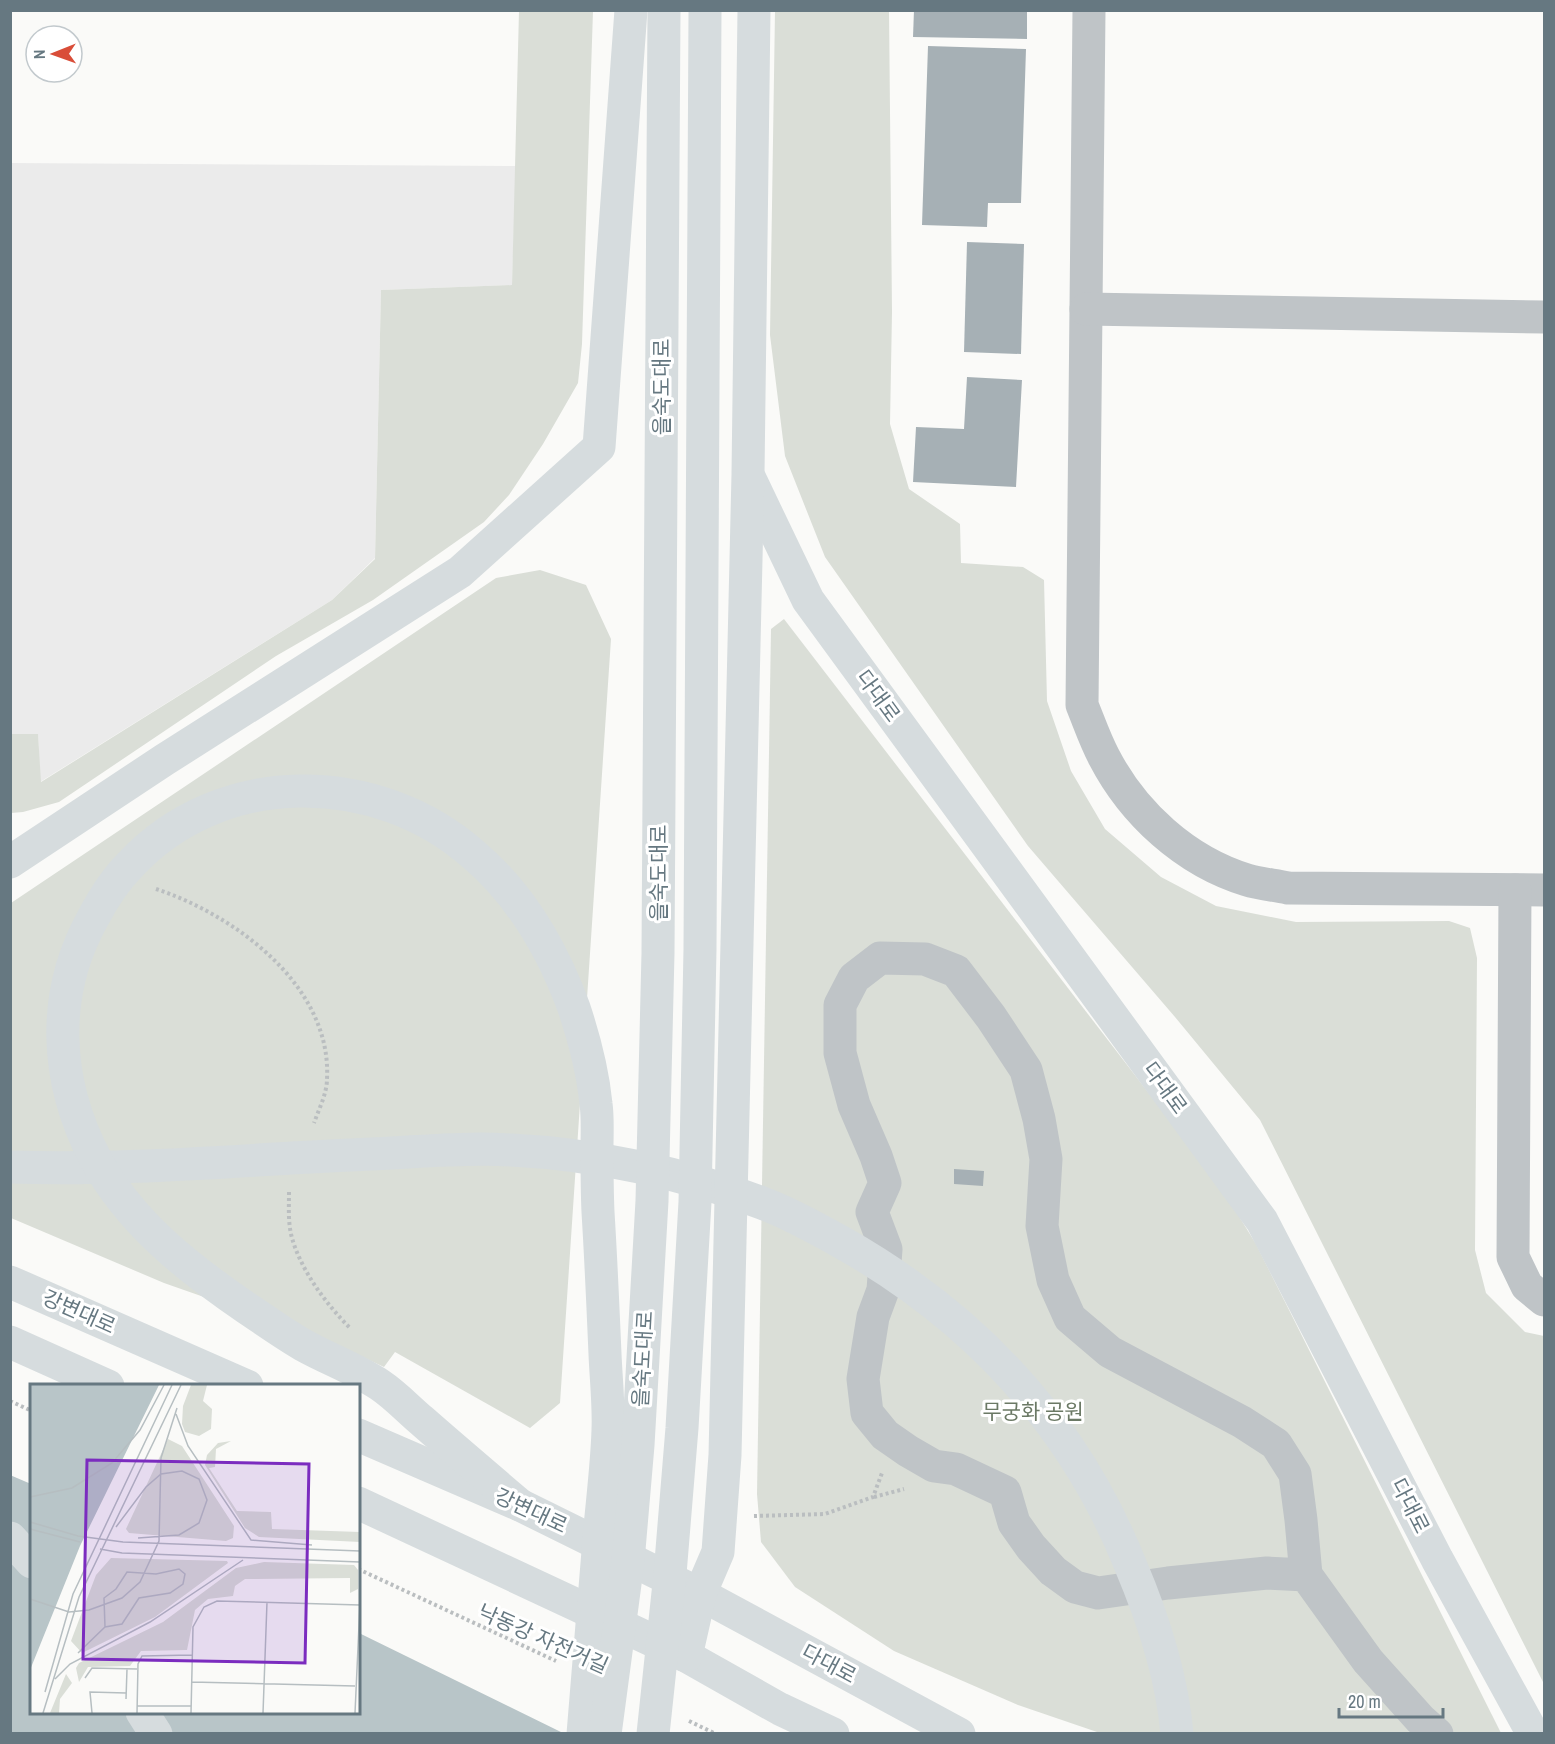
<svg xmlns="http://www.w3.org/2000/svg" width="1555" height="1744" font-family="'Archivo Narrow','Noto Sans KR',sans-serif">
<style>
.built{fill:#ebebeb}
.green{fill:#daded7}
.water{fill:#b8c5c8}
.building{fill:#a6b0b5}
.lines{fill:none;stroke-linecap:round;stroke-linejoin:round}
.path{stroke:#babec0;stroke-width:4;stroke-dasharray:3 3;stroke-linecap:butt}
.minor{stroke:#bfc4c7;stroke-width:33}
.major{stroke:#d6dcde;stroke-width:33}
.highway{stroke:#d6dcde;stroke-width:33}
.labels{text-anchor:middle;stroke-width:6;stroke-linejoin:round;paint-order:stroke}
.street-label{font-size:21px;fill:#667881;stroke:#fff}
.park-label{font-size:21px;fill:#6b7965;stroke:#fff}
.inset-road{fill:none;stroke:#b6bec1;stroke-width:1.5}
.view{fill:#7b2cbf;fill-opacity:0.15;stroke:#7b2cbf;stroke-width:3}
.inset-edge{fill:none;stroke:#667881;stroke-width:3}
</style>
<rect width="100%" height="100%" fill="#fafaf8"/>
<path class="built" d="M10 163 516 166 512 285 381 290 375 558 332 600 40 782 38 734H10Z"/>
<g class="green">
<path d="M519 11H593L582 344 578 383 543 444 509 495 484 522 373 600 276 656 59 802 23 812 11 813V734H38L41 782 332 600 375 559 381 290 512 285Z"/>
<path d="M775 11H889L892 312 890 424 909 489 960 524 961 563 1023 567 1044 580 1047 701 1071 771 1105 829 1161 877 1216 906 1296 922 1449 921 1470 928 1477 958 1475 1250 1486 1293 1525 1332 1544 1336V1684L1260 1120 1175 1017 1028 846 825 557 785 456 770 335Z"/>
<path d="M540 570 586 585 611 639 560 1403 530 1428 395 1352 384 1367 326 1340 164 1283 11 1218V903L496 578Z"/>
<path d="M784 619 1221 1187 1256 1244 1501 1733H1100L1018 1705 894 1651 795 1587 761 1542 757 1494 771 629Z"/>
</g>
<path class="water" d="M10 1475 31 1484 32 1712H358L359 1633 563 1733H11Z"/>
<g class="building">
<path d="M914 10H1027V39L913 37Z"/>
<path d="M928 46 1026 49 1021 203H988L987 227 922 225Z"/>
<path d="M967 242 1024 244 1021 354 964 352Z"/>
<path d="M967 377 1022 380 1016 487 913 482 916 427 964 429Z"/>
<path d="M954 1169 984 1171 983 1186 954 1184Z"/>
</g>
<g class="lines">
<g class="path">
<path d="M156 889C235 915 332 986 327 1079 327 1093 319 1109 314 1123"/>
<path d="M289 1192C289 1206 288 1220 291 1234 299 1268 326 1304 350 1328"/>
<path d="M10 1401 32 1411"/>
<path d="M874 1497 904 1489"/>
<path d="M754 1516 825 1514 873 1497 882 1473"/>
<path d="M358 1569 556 1661"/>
<path d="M689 1721 716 1734"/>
</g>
<g class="minor">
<path d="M1089 10 1082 705C1089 722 1095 740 1104 757 1133 813 1185 861 1247 880 1260 884 1274 885 1288 888L1544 890"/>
<path d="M1086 309 1544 317"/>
<path d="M1515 890 1513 1257 1527 1286 1544 1300"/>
<path d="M1306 1575 1267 1573 1168 1583 1098 1593 1075 1587 1053 1571 1031 1547 1014 1523 1005 1492 956 1469 934 1466 908 1451 885 1435 867 1413 863 1379 873 1317 883 1290 886 1249 872 1212 885 1183 876 1156 854 1105 840 1053V1005L854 978 880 958 925 959 956 971 991 1017 1026 1070 1039 1119 1046 1159 1042 1226 1053 1280 1070 1318 1110 1352 1242 1422 1276 1444 1295 1474 1301 1520 1306 1575 1368 1661 1420 1719 1437 1734"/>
</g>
<g class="major">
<path d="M750 479 808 600 1262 1221 1437 1559 1533 1734"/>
<path d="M10 862 164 760 460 572 599 447 631 10"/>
<path d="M10 1167C131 1171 251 1159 371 1154 417 1152 464 1147 511 1150 594 1154 684 1173 762 1203 789 1213 816 1228 841 1242 974 1317 1073 1423 1130 1564 1153 1618 1172 1675 1177 1734"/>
<path d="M10 1282 247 1386"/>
<path d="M10 1342 108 1386"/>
<path d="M358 1435 520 1505 700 1594 959 1734"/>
<path d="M358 1503 686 1656 780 1709 833 1734"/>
<path d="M686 1656 700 1594 718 1552 725 1455 748 474 754 10"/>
</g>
<g class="highway">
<path d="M520 1505C487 1477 454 1449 421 1420 408 1409 395 1395 380 1385 356 1369 328 1359 303 1345 284 1334 266 1321 248 1309 188 1268 130 1223 95 1158 55 1081 50 995 93 918 103 899 115 880 130 865 221 767 377 769 474 855 521 895 553 951 574 1008 584 1038 593 1073 596 1104 598 1118 597 1133 597 1147 597 1169 597 1191 598 1212 601 1260 603 1307 605 1354 606 1379 609 1405 608 1430 607 1462 603 1495 600 1527 594 1596 589 1665 583 1734"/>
<path d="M10 1538 32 1562"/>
<path d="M142 1712 156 1734"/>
<path d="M605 1734 628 1561 638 1445 652 1201 658 953 664 10"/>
<path d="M653 1734 670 1574 682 1428 695 1202 700 949 705 10"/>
</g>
</g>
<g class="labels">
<g class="street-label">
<text transform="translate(662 387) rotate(-90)" y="7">을숙도대로</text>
<text transform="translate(878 696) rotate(54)" y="7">다대로</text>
<text transform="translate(659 873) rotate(-90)" y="7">을숙도대로</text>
<text transform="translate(1165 1088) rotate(54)" y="7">다대로</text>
<text transform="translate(79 1312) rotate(24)" y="7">강변대로</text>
<text transform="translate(643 1359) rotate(-87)" y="7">을숙도대로</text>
<text transform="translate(1410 1506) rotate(63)" y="7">다대로</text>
<text transform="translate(531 1511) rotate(25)" y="7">강변대로</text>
<text transform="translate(543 1639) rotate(24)" y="7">낙동강 자전거길</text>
<text transform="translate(829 1664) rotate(28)" y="7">다대로</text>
</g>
<g class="park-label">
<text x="1033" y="1419">무궁화 공원</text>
</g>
</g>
<g transform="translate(30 1384)">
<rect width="330" height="330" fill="#fafaf8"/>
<path d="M161 1H177L173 17 182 25 181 45 169 52 155 48 152 40 153 22ZM138 55 152 62 204 142 203 154 196 157 99 149 96 145ZM201 57 186 65 185 83 179 84 207 127 241 128 242 145 330 148V158L229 153 215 144 175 81 177 71 188 59ZM81 174 197 177 198 179 125 233 52 269 41 257 66 191ZM234 178 324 181 328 186V205L320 209V194L215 195 205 202 203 212 178 215 165 226 157 266 111 267 100 282 58 283 49 298 46 284 49 279 133 238 206 184ZM36 290 42 299 30 315 29 329H20Z" fill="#daded7"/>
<path d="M0 1H129L50 162 0 286Z" fill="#b8c5c8"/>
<path class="inset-road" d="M146 30 158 62 221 156 282 161M0 113 42 104 82 79 110 46 134 1M0 138 48 152 93 158 330 167M86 143 116 103 131 90 152 87 169 95 177 116 169 139 149 151 108 154M0 145 50 158M70 165 92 169 330 178M0 215 39 228 59 226 92 214 110 198 129 157 131 74 147 24M48 269 75 243 92 240 109 214 140 209 153 200 155 190 149 185 126 190 97 188 86 205 74 214 75 243M55 294 62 284 107 285M25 295 40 280 120 238 213 176M161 298 325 302M15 308 43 210 142 1M96 315 97 285M107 322H161M13 329 49 213 151 1M62 329 60 308 96 309M107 329 108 280 112 272 162 271M161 329 163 243 174 223 187 217 330 221M233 329 237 218M325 329 330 219"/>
<path class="view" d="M57 76 279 80 275 279 53 275Z"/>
<rect width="330" height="330" class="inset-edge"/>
</g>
<rect width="1555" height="1744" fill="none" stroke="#667881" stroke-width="24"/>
<g transform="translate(54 54) rotate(269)"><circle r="28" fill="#ffffff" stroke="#c2c9cd" stroke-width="1.5"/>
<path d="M0-4.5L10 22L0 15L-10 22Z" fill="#d94d38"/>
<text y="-9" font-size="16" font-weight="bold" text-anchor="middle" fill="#667881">N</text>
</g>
<path d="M1339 1708v9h104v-9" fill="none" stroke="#667881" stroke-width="3"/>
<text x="1348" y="1708" font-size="18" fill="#667881" stroke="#ffffff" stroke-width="4.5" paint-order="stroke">20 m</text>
</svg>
